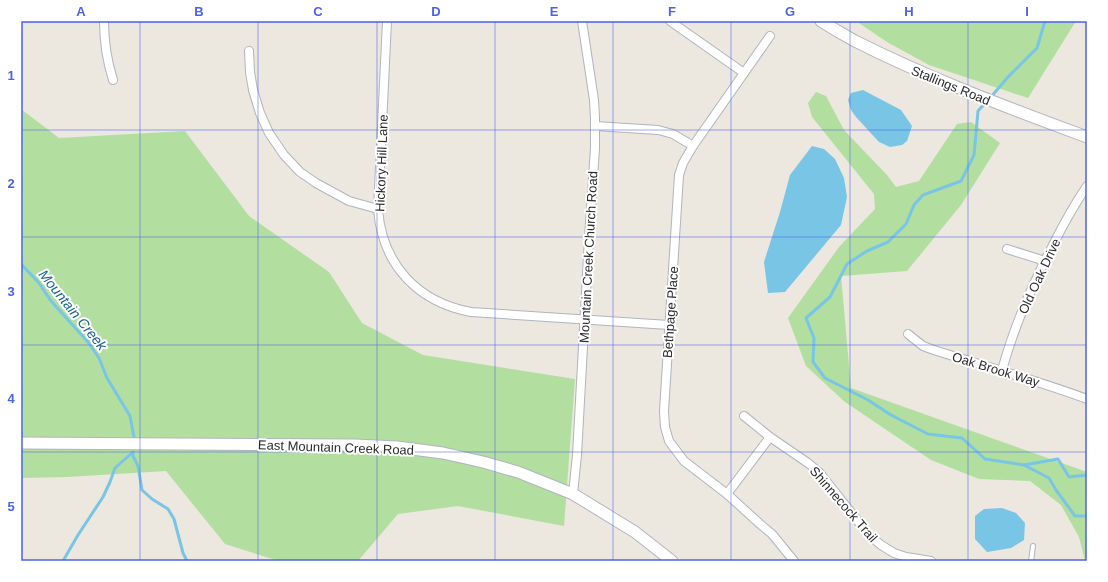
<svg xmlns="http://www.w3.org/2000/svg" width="1108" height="582" font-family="Arial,sans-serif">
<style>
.green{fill:#b2df9f}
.water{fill:#79c5e6}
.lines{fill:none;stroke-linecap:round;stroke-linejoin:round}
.stream{stroke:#79c5e6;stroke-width:3}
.lane-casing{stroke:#b2b4be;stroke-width:6}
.street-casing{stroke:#b2b4be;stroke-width:10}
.secondary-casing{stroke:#b2b4be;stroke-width:13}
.lane{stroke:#fff;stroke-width:4}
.street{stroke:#fff;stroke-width:8}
.secondary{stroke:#fff;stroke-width:11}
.grid{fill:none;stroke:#4a62ed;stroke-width:1;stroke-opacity:0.55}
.labels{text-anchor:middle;stroke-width:4;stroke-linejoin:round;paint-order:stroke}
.street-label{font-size:13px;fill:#2b2b2b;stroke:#fff}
.water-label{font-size:14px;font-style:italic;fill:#176394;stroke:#fff}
.neatline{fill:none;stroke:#4a62ed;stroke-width:1.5}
.grid-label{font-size:13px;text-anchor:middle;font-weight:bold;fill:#4a62ed}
</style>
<rect width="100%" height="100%" fill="#ece7df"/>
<g class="green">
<path d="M856 21H1076L1028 98 929 65 887 42Z"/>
<path d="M816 92 826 96 844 130 887 175 896 187 919 181 957 124 971 122 1000 143 961 205 907 271 841 276 851 388 1087 472V561H1085L1079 537 1061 505 1030 481 979 479 931 460 845 402 806 366 788 318 839 247 875 209 874 194 812 117 808 103Z"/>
<path d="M21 109 59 138 185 131 249 216 329 272 362 323 423 355 575 379 564 526 458 506 398 514 358 561H279L225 544 166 471 67 477 21 478Z"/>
</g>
<g class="water">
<path d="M863 90 901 110 912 126 907 141 902 145 890 147 879 142 856 117 851 110 848 100 851 93Z"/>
<path d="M812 146 824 149 835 159 844 178 847 197 841 225 785 292 768 293 764 262 780 212 790 175Z"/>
<path d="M1002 508 1016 513 1025 523 1024 540 1011 548 987 552 975 539V516L984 509Z"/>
</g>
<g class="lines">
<g class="stream">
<path d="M991 97 1008 77 1037 48 1045 21"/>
<path d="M987 101 978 111 974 155 961 181 923 195 914 205 906 224 888 242 867 251 847 264 830 297 806 318 814 338 813 362 825 378 868 400 891 415 928 434 962 438 985 459 1024 465 1049 478 1056 490 1075 516H1087"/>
<path d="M21 264 39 283 51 301 88 342 99 358 107 378 130 416 134 437"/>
<path d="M133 452V456L138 466 142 490 152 499 168 509 174 519 183 553 187 561"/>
<path d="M1024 465 1058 459 1069 477 1087 475"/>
<path d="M63 561 78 535 103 497 110 482 115 468 133 452"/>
</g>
<defs>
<path id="lane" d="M1031 561 1033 546"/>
<g id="street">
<path d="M104 21C104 42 107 61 113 80"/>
<path d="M387 21 378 209C382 264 417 302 471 312L669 325"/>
<path d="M670 21 744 73"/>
<path d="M770 36 693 146 683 163 679 175 664 411 665 427 669 441 684 461 727 494 760 524 772 534 794 561"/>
<path d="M249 51 250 72 253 90 260 113 269 133 284 155 300 172 316 183 349 201 378 209"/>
<path d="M595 126 658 130 673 134 693 146"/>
<path d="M1007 249 1045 261"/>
<path d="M908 334 923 346 931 349C983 366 1036 380 1087 399"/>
<path d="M1002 370C1014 327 1032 285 1053 245 1063 225 1074 205 1087 186"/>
<path d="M744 416 770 437 808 463 819 472 868 534 881 545 894 553 906 557 931 561"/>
<path d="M573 494 577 455 589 238 595 148V118L594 100 582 21"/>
<path d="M727 494 770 437"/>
</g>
<g id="secondary">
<path d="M821 21C832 28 844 35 855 41 930 79 1009 108 1087 137"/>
<path d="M21 443 355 445 397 447 443 453 483 462 518 472 573 494 635 532 672 561"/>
</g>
</defs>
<use href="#lane" class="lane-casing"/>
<use href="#street" class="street-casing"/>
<use href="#secondary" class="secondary-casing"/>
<use href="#lane" class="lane"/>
<use href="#street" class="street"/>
<use href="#secondary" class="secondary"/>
</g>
<path class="grid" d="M140 21V561M258 21V561M377 21V561M495 21V561M613 21V561M731 21V561M850 21V561M968 21V561M21 130H1087M21 237H1087M21 345H1087M21 452H1087"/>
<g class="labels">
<g class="street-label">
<text transform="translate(951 85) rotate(22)" y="5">Stallings Road</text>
<text transform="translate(381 163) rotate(-88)" y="5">Hickory Hill Lane</text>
<text transform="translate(588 257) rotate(-87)" y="5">Mountain Creek Church Road</text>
<text transform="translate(1039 276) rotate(-65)" y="5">Old Oak Drive</text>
<text transform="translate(670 312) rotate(-86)" y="5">Bethpage Place</text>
<text transform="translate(996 369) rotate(17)" y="5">Oak Brook Way</text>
<text transform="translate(336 447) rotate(2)" y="5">East Mountain Creek Road</text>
<text transform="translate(844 504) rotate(49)" y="5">Shinnecock Trail</text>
</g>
<g class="water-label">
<text transform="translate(73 310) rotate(51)" y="5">Mountain Creek</text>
</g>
</g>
<rect width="1108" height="582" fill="none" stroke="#ffffff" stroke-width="44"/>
<rect x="22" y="22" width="1064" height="538" class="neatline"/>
<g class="grid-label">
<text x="81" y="16">A</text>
<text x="199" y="16">B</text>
<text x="318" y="16">C</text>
<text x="436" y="16">D</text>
<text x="554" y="16">E</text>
<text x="672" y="16">F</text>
<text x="790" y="16">G</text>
<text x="909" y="16">H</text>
<text x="1027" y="16">I</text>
<text x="11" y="80">1</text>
<text x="11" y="188">2</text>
<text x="11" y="296">3</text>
<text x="11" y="403">4</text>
<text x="11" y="511">5</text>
</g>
</svg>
